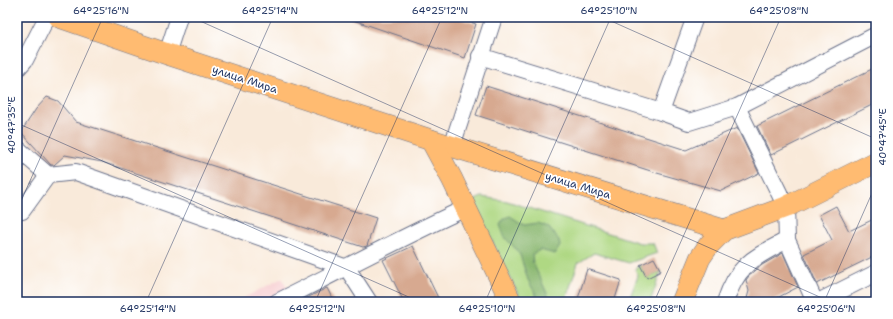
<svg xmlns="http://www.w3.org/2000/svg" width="893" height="319" font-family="'Shantell Sans',sans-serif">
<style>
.built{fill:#f7cfd2}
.green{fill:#afd883;stroke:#658470}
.forest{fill:#8bb871;stroke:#537468}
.building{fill:#d7a990}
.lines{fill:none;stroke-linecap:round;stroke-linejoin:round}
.minor-casing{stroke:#697089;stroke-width:18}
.major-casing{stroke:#697089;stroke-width:22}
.minor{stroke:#fff;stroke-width:16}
.major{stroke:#ffbb71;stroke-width:21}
.ticks{fill:none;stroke:#1b2f5e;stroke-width:1;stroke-opacity:0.45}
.labels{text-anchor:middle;stroke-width:3.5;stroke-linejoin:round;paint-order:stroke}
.street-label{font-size:11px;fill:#1b2f5e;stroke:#fff}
.neatline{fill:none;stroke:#1b2f5e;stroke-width:1.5}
.ticks-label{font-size:10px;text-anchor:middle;fill:#1b2f5e}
</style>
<rect width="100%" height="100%" fill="#fff"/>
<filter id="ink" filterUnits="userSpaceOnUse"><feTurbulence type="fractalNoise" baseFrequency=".025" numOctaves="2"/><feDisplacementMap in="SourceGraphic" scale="8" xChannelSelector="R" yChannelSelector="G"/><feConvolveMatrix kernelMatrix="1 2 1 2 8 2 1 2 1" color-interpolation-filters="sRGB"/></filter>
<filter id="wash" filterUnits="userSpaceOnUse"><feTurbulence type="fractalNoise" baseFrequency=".012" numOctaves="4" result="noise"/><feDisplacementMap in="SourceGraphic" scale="16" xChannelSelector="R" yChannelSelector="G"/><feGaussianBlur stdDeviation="0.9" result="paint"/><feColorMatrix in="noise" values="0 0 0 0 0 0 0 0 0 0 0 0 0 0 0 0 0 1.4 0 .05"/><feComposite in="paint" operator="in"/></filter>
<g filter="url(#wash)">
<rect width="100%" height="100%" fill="#f9eada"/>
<path class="built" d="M282 278 294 302H236Z"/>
<g class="green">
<path d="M482 197 507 201 640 243H653L657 253 629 263 594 253 578 263 565 302H522L480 216 475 200Z"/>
<path d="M640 265 647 278 661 271 650 302H628L638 276 635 269Z"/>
</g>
<path class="forest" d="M510 216 524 225 538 223 548 227 559 240 560 246 555 254 540 250 532 254 533 263 551 302H540L528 280 520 255 514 247 505 238 500 225 504 219Z"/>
<g id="blocks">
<g class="building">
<path d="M351 17H454L476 24 465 58 350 19Z"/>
<path d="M876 67V103L771 155 757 126Z"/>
<path d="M486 86 686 150 737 128 759 173 721 191 657 173 476 115Z"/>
<path d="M47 97 58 101 76 122 376 218 367 246 363 247 102 162 65 155 54 165H51L21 132 36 109Z"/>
<path d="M836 206 849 231 876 218V255L817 284 804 254 832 240 819 215Z"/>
<path d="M413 246 440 302H404L383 260Z"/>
<path d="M783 253 798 287 775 299 774 302H746L749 291 746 280 749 276 762 265Z"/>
<path d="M654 258 661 271 647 278 640 265Z"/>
<path d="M587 269 621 280 614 302H577Z"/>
<path d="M327 288 334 302H298L305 299Z"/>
</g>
</g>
</g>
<g filter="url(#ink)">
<use href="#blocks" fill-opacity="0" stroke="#697089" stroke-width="1"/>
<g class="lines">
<defs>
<g id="minor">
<path d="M167 54 179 17"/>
<path d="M480 56 661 112 695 17"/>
<path d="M17 69 25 60 47 17"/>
<path d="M737 107 786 207 787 240 815 302"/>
<path d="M661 112 689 122 737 107 876 35"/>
<path d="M452 146 494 17"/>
<path d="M17 148 48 175"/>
<path d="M22 211 48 175 76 172 347 268 369 302"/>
<path d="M277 302C340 271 402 237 466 208"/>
<path d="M725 302C738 263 754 258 787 240"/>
<path d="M818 302 876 273"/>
</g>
<g id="major">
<path d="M59 17 167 54 431 140 724 230"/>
<path d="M431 140 452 179 511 302"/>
<path d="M682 302 700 258 709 245 724 230 786 207 876 162"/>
</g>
</defs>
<use href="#minor" class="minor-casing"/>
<use href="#major" class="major-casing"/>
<use href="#minor" class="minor"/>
<use href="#major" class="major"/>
</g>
</g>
<path class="ticks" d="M191 17 831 302M602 17 876 139M17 123 420 302M17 210 103 17M146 302 273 17M315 302 442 17M485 302 611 17M654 302 781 17M824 302 876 184"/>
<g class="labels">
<g class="street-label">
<text transform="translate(245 79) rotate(18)" y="4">улица Мира</text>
<text transform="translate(578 185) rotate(17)" y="4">улица Мира</text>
</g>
</g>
<rect width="893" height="319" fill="none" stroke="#fff" stroke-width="44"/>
<rect x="22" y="22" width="849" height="275" class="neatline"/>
<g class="ticks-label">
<text x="101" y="14">64°25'16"N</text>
<text x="270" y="14">64°25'14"N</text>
<text x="440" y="14">64°25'12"N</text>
<text x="609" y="14">64°25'10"N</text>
<text x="779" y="14">64°25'08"N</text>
<text transform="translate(11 125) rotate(-90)" y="4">40°47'35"E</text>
<text transform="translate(882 137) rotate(-90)" y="4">40°47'45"E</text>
<text x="148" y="312">64°25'14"N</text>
<text x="317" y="312">64°25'12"N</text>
<text x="487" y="312">64°25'10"N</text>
<text x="656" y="312">64°25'08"N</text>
<text x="826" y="312">64°25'06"N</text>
</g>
</svg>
